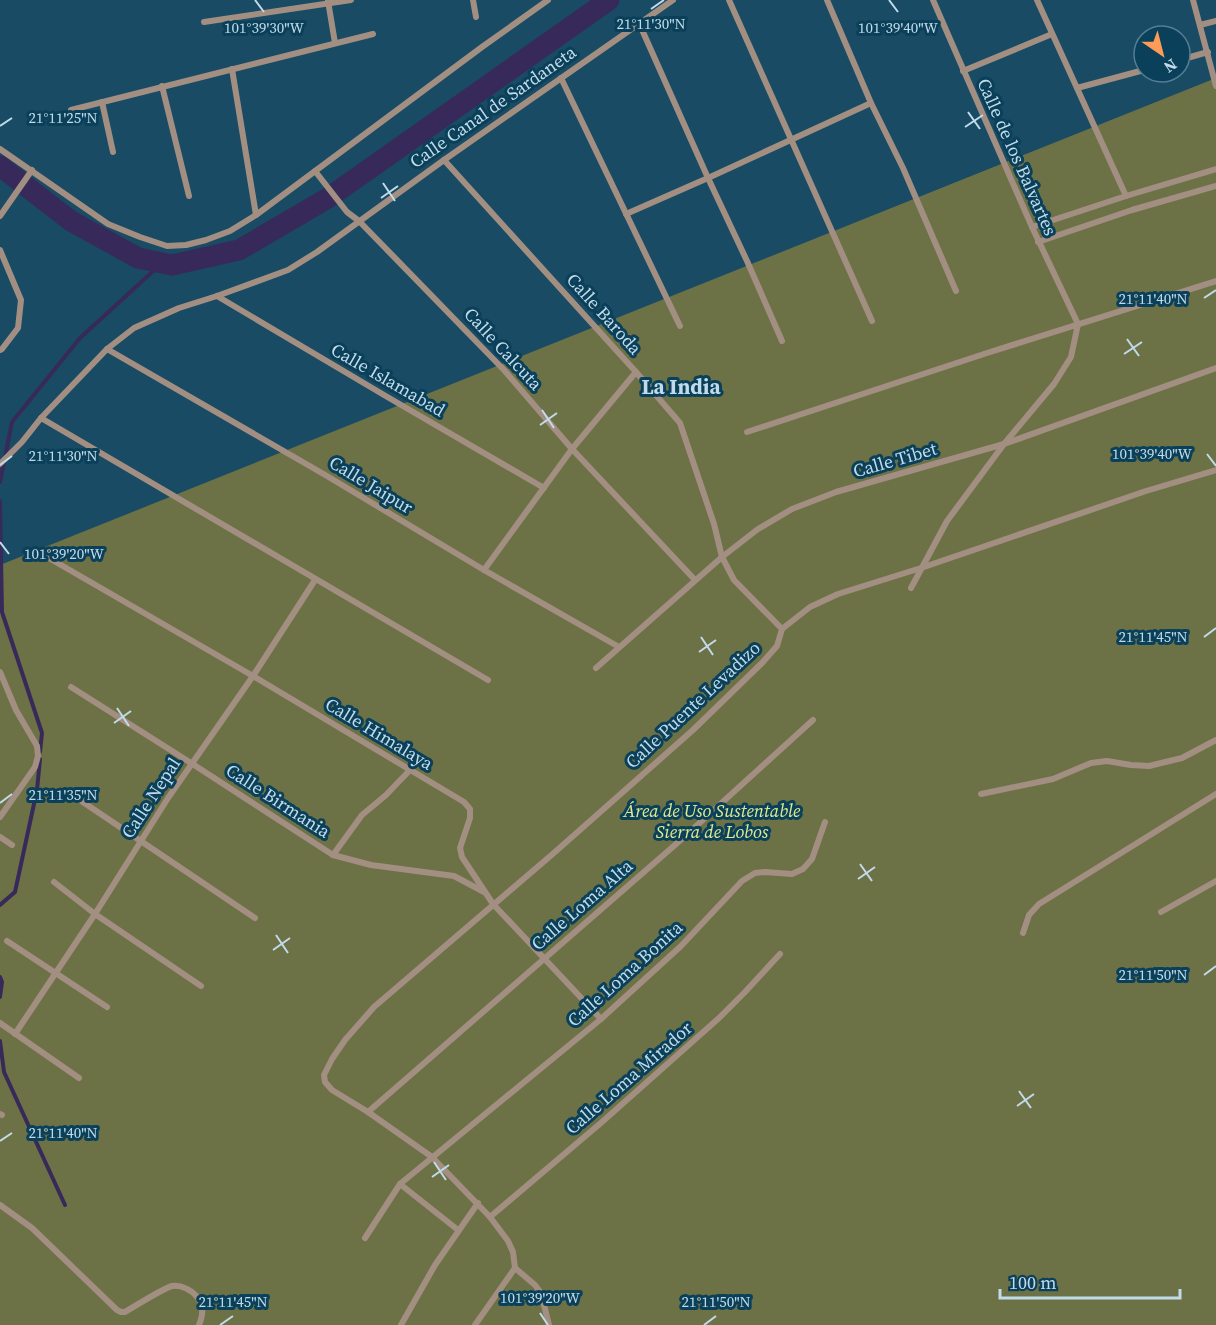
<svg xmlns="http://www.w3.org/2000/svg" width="1216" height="1325" font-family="'Source Serif 4',serif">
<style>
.green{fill:#6d7246}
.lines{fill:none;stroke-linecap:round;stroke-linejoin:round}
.stream{stroke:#372a5a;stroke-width:4}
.river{stroke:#372a5a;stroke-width:21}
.minor{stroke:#a38f82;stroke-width:6}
.ticks{fill:none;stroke:#c2dbea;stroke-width:2}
.labels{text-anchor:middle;stroke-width:6;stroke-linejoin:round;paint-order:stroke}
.street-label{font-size:18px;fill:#c2dbea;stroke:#0a4059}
.park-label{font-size:18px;font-style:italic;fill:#e0ea90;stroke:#0a4059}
.quarter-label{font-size:21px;font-weight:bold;fill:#c2dbea;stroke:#0a4059}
.ticks-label{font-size:15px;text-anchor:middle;fill:#c2dbea;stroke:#0a4059;stroke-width:6;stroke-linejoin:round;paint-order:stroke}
</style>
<rect width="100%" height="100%" fill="#194b64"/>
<path class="green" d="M1216 78V1325H0V565Z"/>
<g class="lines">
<g class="stream">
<path d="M0 482 12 422 80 338 162 263"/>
<path d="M0 501 2 612 42 733 40 752"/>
<path d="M0 905 15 892 37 790 40 759"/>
<path d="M0 977 2 982 0 997"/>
<path d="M0 1041 4 1072 65 1205"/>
</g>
<path class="river" d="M0 166 71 221 138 258 172 265 239 250 328 198 609 0"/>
<g class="minor">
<path d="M473 0 476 17"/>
<path d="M729 0 872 321"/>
<path d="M827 0 871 103 903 168 956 291"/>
<path d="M933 0 1032 227 1078 324"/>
<path d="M1037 0 1126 196"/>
<path d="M1193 0 1216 86"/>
<path d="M328 1 335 43"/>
<path d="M204 22 351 0"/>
<path d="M639 23 708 178 747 261 782 341"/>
<path d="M1200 25 1216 21"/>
<path d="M1180 60 1208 52"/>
<path d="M232 69 256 215"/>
<path d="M963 71 1052 34"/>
<path d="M561 78 680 326"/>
<path d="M162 86 189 196"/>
<path d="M1077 88 1144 70"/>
<path d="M102 102 113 152"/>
<path d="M71 110 373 34"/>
<path d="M0 149 108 224 140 237 167 246 186 245 206 240 230 231 256 215 482 47 548 0"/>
<path d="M444 160 636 372 680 423 714 524 722 557 734 580 782 629"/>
<path d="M315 171 347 212 359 221 504 370 572 449 695 580"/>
<path d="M626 214 708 178 871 103"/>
<path d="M0 216 32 170"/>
<path d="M1032 227 1126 196 1216 169"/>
<path d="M1038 242 1132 210 1216 186"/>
<path d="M0 250 21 300 18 328 2 349 0 350"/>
<path d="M217 296 384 395 544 488"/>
<path d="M107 349 327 476 484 570 619 647"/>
<path d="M41 418 488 680"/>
<path d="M747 432 987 353 1216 281"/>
<path d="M0 464 22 442 41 418 107 349 134 328 179 308 217 296 288 270 317 252 444 160 673 0"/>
<path d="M42 554 253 676 464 802 470 809V818L460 848 462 857 493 904 601 1019"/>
<path d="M484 570 572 449 636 372"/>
<path d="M911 588 947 521 1004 444 1054 384 1071 357 1078 324"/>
<path d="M596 668 722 557 758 529 792 509 836 492 1004 444 1216 368"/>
<path d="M0 672 16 710 37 746 38 756 35 767 0 817"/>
<path d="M71 687 191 763 333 855 371 865 454 876 484 892"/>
<path d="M68 792 255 918"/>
<path d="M981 794 1053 779 1091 763 1107 761 1131 765 1149 766 1182 758 1216 740"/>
<path d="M0 837 12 845"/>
<path d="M333 855 362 815 386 795 410 770"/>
<path d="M54 882 95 914 201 986"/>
<path d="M1161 912 1216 881"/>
<path d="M1023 933 1029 915 1039 904 1216 794"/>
<path d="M7 941 107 1007"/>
<path d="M0 1023 79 1078"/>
<path d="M15 1034 95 914 168 798 253 676 315 580"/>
<path d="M368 1112 683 838 813 720"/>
<path d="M0 1114 2 1115"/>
<path d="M400 1184 458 1230"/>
<path d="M0 1205 32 1228 117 1310 121 1312H125C135 1306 164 1288 172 1286 182 1285 192 1290 198 1298 204 1307 203 1315 199 1325"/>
<path d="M490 1217 602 1122 719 1018 745 992 780 954"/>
<path d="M365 1238 400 1184 601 1019 681 946 742 881 755 873 765 872 792 874 803 869 812 859 825 822"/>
<path d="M515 1268 535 1285 541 1293 549 1325"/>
<path d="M401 1325 435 1265 478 1203"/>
<path d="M475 1325 515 1268 513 1252 508 1241 490 1217 432 1157 368 1112 332 1090 325 1082 324 1075 332 1059 345 1040 374 1007 555 852 693 730 762 663 777 646 782 629 810 607 838 594 921 568 1146 491 1216 470"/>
</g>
</g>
<path class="ticks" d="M255 0 264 12M889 0 898 12M651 9 664 0M968 112 980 129M0 126 12 118M965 127 983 115M383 183 395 201M381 198 398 186M1204 298 1216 290M1127 339 1139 356M1124 354 1142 342M542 410 554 428M540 425 557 413M1207 454 1216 466M0 465 12 456M0 542 9 554M701 637 713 655M1204 637 1216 628M699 652 716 640M117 708 129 726M114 723 131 711M0 803 12 794M860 864 872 881M858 879 875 867M276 935 288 953M273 950 290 938M1204 975 1216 966M1019 1091 1031 1108M1017 1106 1034 1094M0 1141 12 1133M434 1162 446 1180M432 1177 449 1165M540 1313 548 1325M220 1325 233 1316M704 1325 716 1316"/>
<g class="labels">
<g class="street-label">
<text transform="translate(493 107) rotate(-35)" y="6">Calle Canal de Sardaneta</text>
<text transform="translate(1017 157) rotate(66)" y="6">Calle de los Balvartes</text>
<text transform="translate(604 314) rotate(48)" y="6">Calle Baroda</text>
<text transform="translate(503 349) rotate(47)" y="6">Calle Calcuta</text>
<text transform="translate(388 380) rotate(30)" y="6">Calle Islamabad</text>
<text transform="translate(895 460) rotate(-16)" y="6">Calle Tibet</text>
<text transform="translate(371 485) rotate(31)" y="6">Calle Jaipur</text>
<text transform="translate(693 705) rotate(-43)" y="6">Calle Puente Levadizo</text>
<text transform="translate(379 734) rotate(31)" y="6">Calle Himalaya</text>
<text transform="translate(151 798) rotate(-57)" y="6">Calle Nepal</text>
<text transform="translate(278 801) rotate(33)" y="6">Calle Birmania</text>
<text transform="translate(582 905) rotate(-41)" y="6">Calle Loma Alta</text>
<text transform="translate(625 974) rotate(-42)" y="6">Calle Loma Bonita</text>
<text transform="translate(629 1078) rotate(-41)" y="6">Calle Loma Mirador</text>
</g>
<g class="park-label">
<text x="712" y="817">Área de Uso Sustentable<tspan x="712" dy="21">Sierra de Lobos</tspan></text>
</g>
<g class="quarter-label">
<text x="681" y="394">La India</text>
</g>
</g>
<g class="ticks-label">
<text x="651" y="29">21°11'30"N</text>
<text x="264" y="33">101°39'30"W</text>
<text x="898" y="33">101°39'40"W</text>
<text x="63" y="123">21°11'25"N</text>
<text x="1153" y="304">21°11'40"N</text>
<text x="1152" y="459">101°39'40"W</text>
<text x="63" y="461">21°11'30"N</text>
<text x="64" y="559">101°39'20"W</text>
<text x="1153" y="642">21°11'45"N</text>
<text x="63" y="800">21°11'35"N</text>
<text x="1153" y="980">21°11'50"N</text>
<text x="63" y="1138">21°11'40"N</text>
<text x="540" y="1303">101°39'20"W</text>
<text x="233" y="1307">21°11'45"N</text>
<text x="716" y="1307">21°11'50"N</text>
</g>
<g transform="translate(1162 54) rotate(145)"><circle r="28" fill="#0a4059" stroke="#547e93" stroke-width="1.5"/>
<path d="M0-4.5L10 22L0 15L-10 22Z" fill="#fe9c57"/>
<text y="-9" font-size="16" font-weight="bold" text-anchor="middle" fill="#c2dbea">N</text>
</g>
<path d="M1000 1289v9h180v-9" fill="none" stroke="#c2dbea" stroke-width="3"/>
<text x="1009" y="1289" font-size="18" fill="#c2dbea" stroke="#0a4059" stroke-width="4.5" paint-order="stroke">100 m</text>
</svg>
